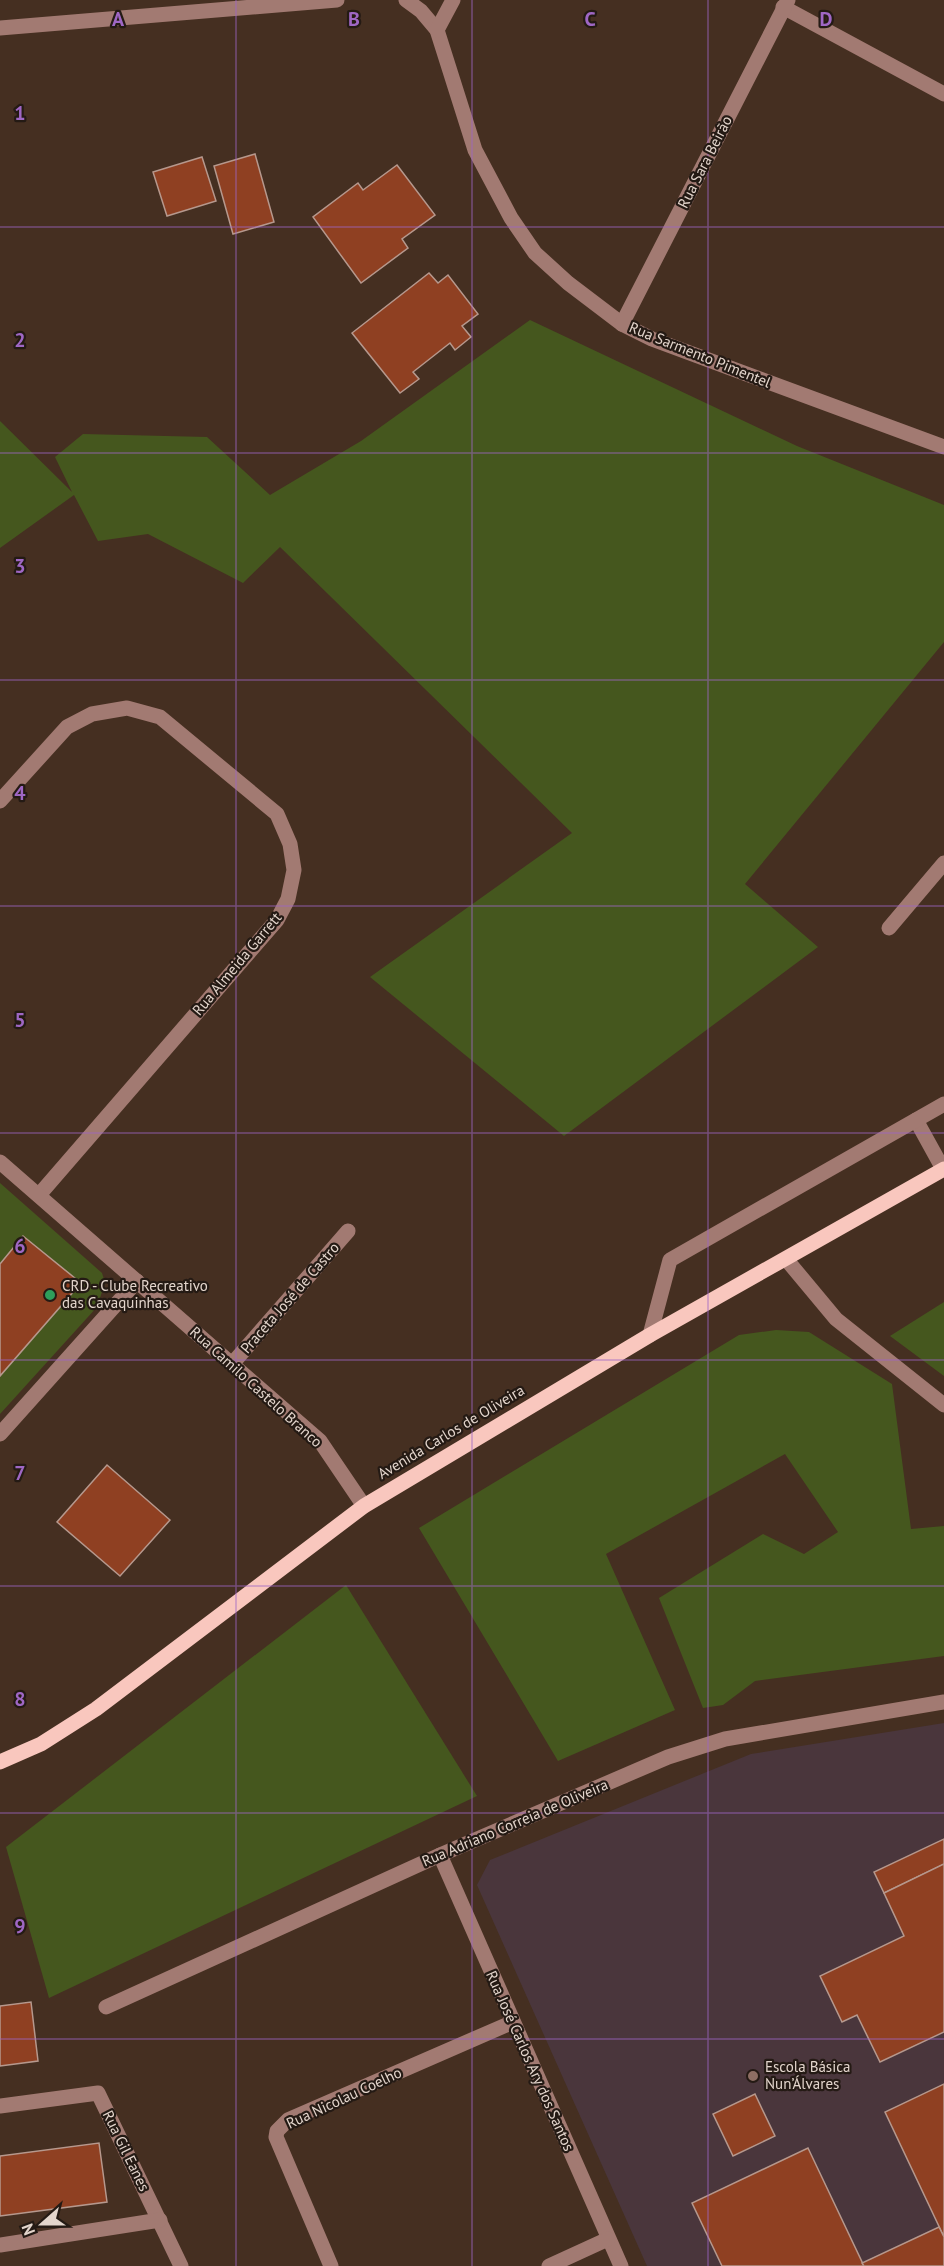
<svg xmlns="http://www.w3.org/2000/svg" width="944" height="2266" font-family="'PT Sans',sans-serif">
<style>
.education{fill:#4a363c}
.green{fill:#45571e}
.building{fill:#8f4022;stroke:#b6988d;stroke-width:1.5}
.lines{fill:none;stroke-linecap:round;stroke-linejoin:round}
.minor{stroke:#a27a72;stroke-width:15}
.major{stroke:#f9c7be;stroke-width:15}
.grid{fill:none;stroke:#9f67c4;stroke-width:1.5;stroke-opacity:0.55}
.leisure-dot{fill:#2e9e5b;stroke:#241a14;stroke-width:2}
.education-dot{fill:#8d6e63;stroke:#241a14;stroke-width:2}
.labels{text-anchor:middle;stroke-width:4.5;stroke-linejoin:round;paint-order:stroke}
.street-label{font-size:15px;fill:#e3d5cc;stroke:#241a14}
.poi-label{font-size:15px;fill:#e3d5cc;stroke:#241a14;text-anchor:start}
.grid-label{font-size:20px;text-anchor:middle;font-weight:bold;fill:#9f67c4;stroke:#241a14;stroke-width:4.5;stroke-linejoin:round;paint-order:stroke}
</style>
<rect width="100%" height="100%" fill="#452f21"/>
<path class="education" d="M944 1723V2266H647L477 1885 490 1860 751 1754Z"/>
<g class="green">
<path d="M530 320 797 446 944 505V642L745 884 818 947 564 1136 370 977 572 833 280 547 243 583 148 534 98 541 74 495 0 548V421L72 492 55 457 83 434 207 437 270 495 361 441Z"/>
<path d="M0 1183 102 1273 105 1283 97 1307 0 1414Z"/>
<path d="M944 1302V1376L890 1336Z"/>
<path d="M776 1330 809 1332 892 1384 911 1529 944 1526V1656L755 1681 723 1705 703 1708 659 1598 763 1534 804 1554 838 1532 785 1454 606 1554 675 1710 558 1761 419 1528 739 1335Z"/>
<path d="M346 1585 477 1796 49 1998 6 1847Z"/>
</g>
<g class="building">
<path d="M255 154 274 222 233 234 214 166Z"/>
<path d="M202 157 216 201 167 216 153 172Z"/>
<path d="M397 165 435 215 402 239 408 248 361 283 313 217 358 183 363 190Z"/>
<path d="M429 273 438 283 448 275 478 314 462 326 471 337 455 350 450 343 413 372 419 379 400 393 352 333Z"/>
<path d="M23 1236 81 1283 0 1376V1264Z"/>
<path d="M107 1465 170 1520 120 1576 57 1522Z"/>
<path d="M944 1839V1864L884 1893 874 1872Z"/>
<path d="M944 1864V2032L880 2062 857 2015 842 2022 820 1976 904 1936 884 1893Z"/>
<path d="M31 2002 38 2061 0 2066V2006Z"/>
<path d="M944 2084V2237L885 2112Z"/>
<path d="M755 2094 775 2136 733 2156 713 2114Z"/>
<path d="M99 2143 107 2202 0 2216V2156Z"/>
<path d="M808 2148 864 2266H722L692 2203Z"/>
<path d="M939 2227 944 2237V2266H864L862 2263Z"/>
</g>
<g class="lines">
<g class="minor">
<path d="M406 0 421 11 437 30 475 150 511 218 535 253 568 283 622 324 652 339 944 447"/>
<path d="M783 7 944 94"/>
<path d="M0 28 337 0"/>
<path d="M437 30 453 0"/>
<path d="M622 324 788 0"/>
<path d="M0 801 67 727 92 714 127 708 160 717 277 814 290 844 294 870 288 899 277 920 39 1195"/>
<path d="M889 928 944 863"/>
<path d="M916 1120 943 1169"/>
<path d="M0 1162 320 1441 364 1506"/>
<path d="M786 1259 836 1319 944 1405"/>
<path d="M650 1335 670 1260 944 1104"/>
<path d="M232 1364 348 1231"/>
<path d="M0 1434 137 1281"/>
<path d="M440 1855 621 2266"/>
<path d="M106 2007 440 1855 668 1757 725 1739 944 1702"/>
<path d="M0 2106 98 2093 181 2266"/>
<path d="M0 2245 160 2220"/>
<path d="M331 2266 276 2137 277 2131 288 2120 513 2022"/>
<path d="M549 2266 608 2239"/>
</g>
<path class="major" d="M0 1762 41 1744 96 1709 364 1506 650 1335 944 1169"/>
</g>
<path class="grid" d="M236 0V2266M472 0V2266M708 0V2266M0 227H944M0 453H944M0 680H944M0 906H944M0 1133H944M0 1360H944M0 1586H944M0 1813H944M0 2039H944"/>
<circle class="leisure-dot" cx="50" cy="1295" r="6"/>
<circle class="education-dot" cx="753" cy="2076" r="6"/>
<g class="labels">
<g class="street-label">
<text transform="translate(705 162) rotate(-63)" y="5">Rua Sara Beirão</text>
<text transform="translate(700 355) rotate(22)" y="5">Rua Sarmento Pimentel</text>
<text transform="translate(237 964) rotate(-50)" y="5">Rua Almeida Garrett</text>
<text transform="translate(290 1298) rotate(-49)" y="5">Praceta José de Castro</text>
<text transform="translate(256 1387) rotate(42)" y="5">Rua Camilo Castelo Branco</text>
<text transform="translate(451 1432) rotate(-31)" y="5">Avenida Carlos de Oliveira</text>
<text transform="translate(515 1823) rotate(-23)" y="5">Rua Adriano Correia de Oliveira</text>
<text transform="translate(530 2061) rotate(66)" y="5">Rua José Carlos Ary dos Santos</text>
<text transform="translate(344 2098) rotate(-25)" y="5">Rua Nicolau Coelho</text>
<text transform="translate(126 2151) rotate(64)" y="5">Rua Gil Eanes</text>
</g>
<g class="poi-label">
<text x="62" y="1291">CRD - Clube Recreativo<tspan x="62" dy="17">das Cavaquinhas</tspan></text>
<text x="765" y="2072">Escola Básica<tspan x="765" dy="17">Nun’Álvares</tspan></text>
</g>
</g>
<g class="grid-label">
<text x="118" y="26">A</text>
<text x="354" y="26">B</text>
<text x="590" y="26">C</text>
<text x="826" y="26">D</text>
<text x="20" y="120">1</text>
<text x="20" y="347">2</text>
<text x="20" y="573">3</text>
<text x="20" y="800">4</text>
<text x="20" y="1027">5</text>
<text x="20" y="1253">6</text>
<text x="20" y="1480">7</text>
<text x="20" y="1706">8</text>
<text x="20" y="1933">9</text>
</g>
<g transform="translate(42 2224) rotate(249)" stroke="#241a14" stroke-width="4.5" paint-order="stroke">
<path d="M0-4.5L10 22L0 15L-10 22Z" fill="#e3d5cc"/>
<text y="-9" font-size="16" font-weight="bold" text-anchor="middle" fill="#e3d5cc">N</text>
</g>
</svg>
